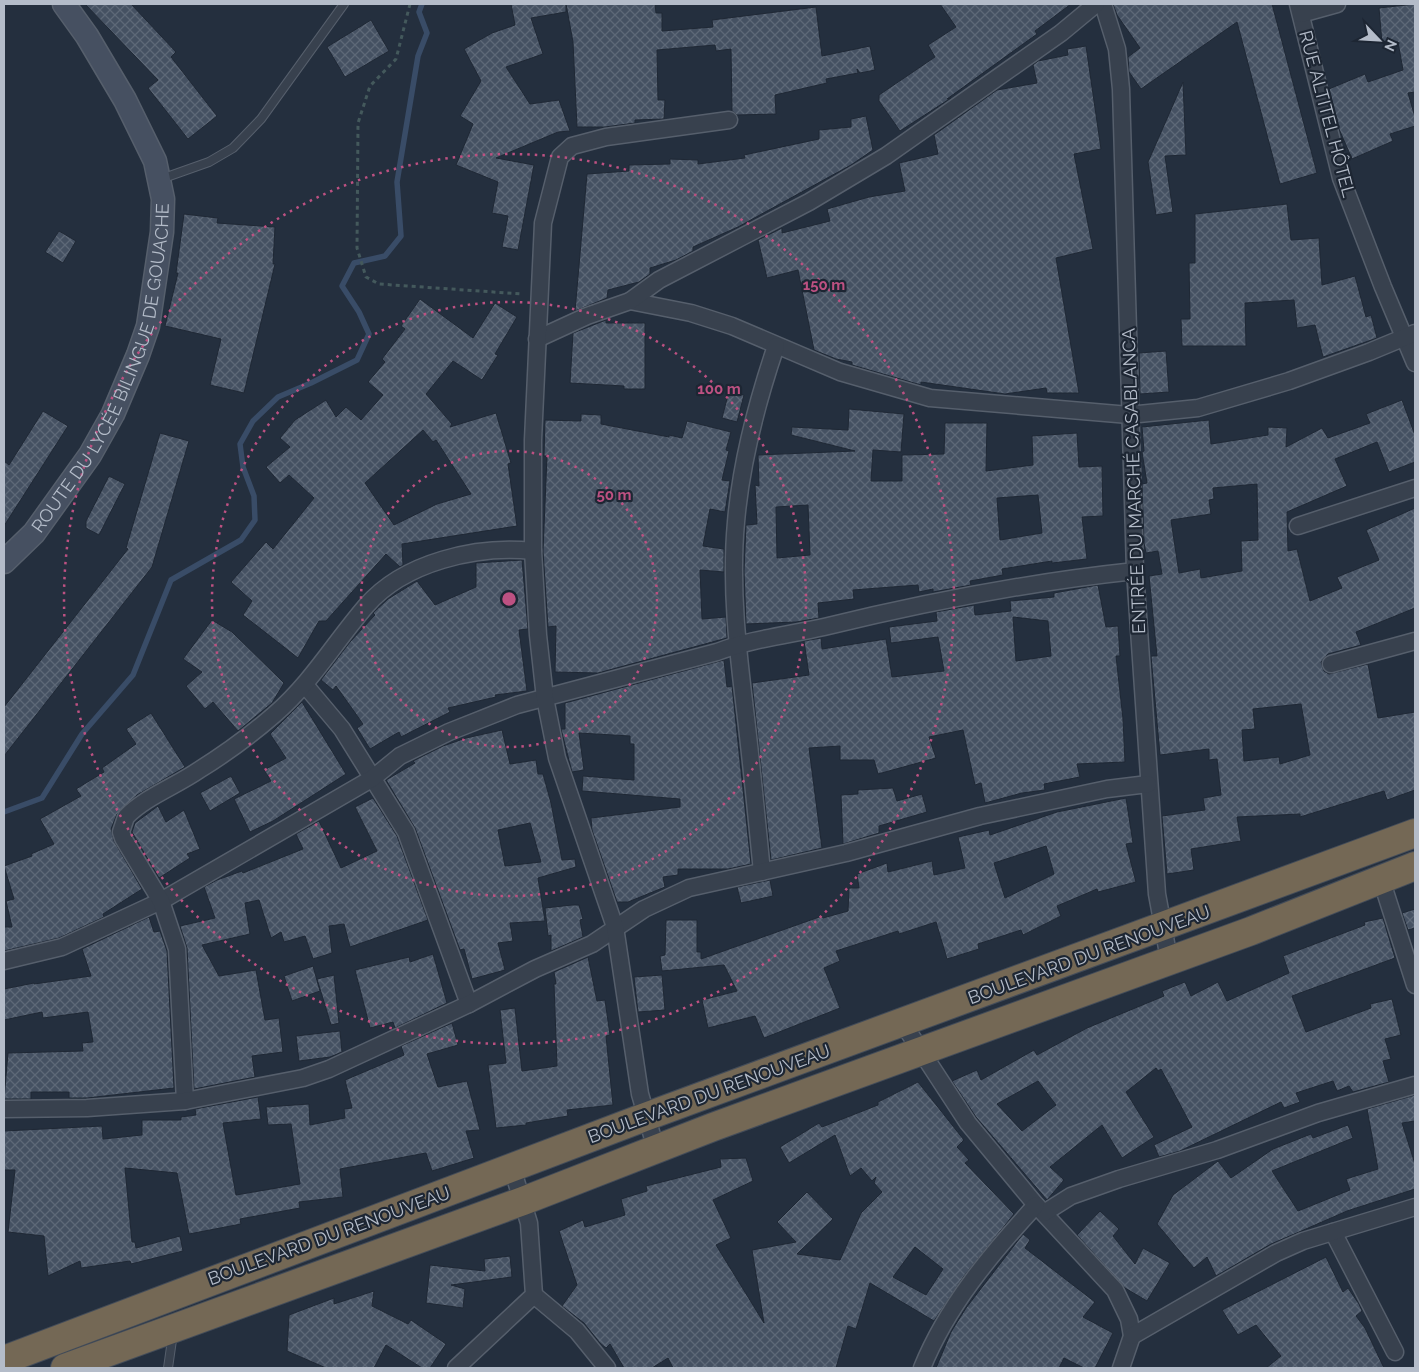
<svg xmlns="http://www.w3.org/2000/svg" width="1419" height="1372" font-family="Raleway,sans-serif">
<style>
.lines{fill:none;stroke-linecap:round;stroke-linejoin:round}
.stream{stroke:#394c67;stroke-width:5.5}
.building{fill:url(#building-cross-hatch);stroke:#1f2835;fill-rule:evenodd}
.lane-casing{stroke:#565f6c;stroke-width:10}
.street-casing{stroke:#565f6c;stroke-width:19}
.secondary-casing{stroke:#565f6c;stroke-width:25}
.highway-casing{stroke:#434c59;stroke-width:30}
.path{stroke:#44595c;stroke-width:3;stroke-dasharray:4 4;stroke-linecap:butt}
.lane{stroke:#38414e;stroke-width:8}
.street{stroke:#38414e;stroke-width:16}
.secondary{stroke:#465061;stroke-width:22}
.highway{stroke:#746855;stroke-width:28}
.ring{fill:none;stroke:#bd5182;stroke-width:2.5;stroke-dasharray:2.5 5}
.labels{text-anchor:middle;stroke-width:4.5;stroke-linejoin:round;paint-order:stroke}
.street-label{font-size:18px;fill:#b4bcc9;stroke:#1d2633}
.centre{fill:#bd5182;stroke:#1d2633;stroke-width:2.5}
.ring-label{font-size:15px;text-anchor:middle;font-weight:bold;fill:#bd5182;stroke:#1d2633;stroke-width:4.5;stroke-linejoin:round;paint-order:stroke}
</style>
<defs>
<pattern id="building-cross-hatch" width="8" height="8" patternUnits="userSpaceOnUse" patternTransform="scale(1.25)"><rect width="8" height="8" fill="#455162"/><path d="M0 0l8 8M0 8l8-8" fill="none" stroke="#5d6877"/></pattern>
</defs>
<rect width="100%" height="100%" fill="#242f3e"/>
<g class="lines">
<path class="stream" d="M4 812 42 798 82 734 133 675 171 580 241 540 255 520 254 496 243 467 240 444 253 421 278 397 311 383 357 360 369 334 359 312 342 286 354 263 385 256 401 236 397 182 418 56 427 33 419 12 422 4"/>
</g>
<g class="building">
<path d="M85 4H131L176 52 171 57 217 116 188 139 148 88 158 80Z"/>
<path d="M511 4H566V12L531 18 543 54 506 67 530 104 559 100 570 131 558 132 496 158 534 165 518 250 502 247 508 216 492 213 498 182 456 165 473 124 460 116 481 81 464 49 492 33 515 25Z"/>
<path d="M566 4H655L656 13H662V31L713 27 712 20 816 7 822 56 870 46 875 70 860 73 857 69 858 73 826 79 827 83 775 95 776 114 737 115 732 111 731 49 716 51 715 45 657 50 658 100H665L664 119 635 120V123L605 127H577L573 42Z"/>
<path d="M940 4H1071L1035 31 1037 34 947 99 951 98 900 131 879 101V95L935 57 928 45 956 27Z"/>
<path d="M1113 4H1272L1317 173 1280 184 1237 22 1141 89 1129 72 1128 57 1140 48 1117 15Z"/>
<path d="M1415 4V92L1408 93 1415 117V126L1390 134 1393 141 1352 159 1339 129 1329 89 1365 74 1368 82 1403 70 1398 42 1382 43 1379 8Z"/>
<path d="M371 20 389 51 345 77 327 47Z"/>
<path d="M1086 46 1101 149 1074 154 1093 249 1056 258 1079 393H1047L1046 388 1005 394 921 382V385L852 365V362L836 359 814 350 798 270 767 278 758 240 782 228V233L830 221 827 209 869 197 905 191 899 163 938 154 934 135 997 90 1037 83 1033 65 1038 61 1068 55 1067 49Z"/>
<path d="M1183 82 1186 155 1165 156 1173 212 1156 215 1148 162Z"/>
<path d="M866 116 873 150 851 165 738 227 693 247V251L676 260 650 268V274L639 282 608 290 607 298 575 311 587 174 629 171V165L670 164V159L698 160V164L745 158 744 155 819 139V130L851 127V119Z"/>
<path d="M1287 204 1291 240 1319 238 1322 285 1355 276 1366 317 1371 315 1377 338 1323 357 1315 325 1297 328 1294 300 1245 303 1246 346H1182L1181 319H1190L1189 263H1195V214Z"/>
<path d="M184 214 218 218 217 223 275 227 273 264H275L244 393 210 385 221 339 165 326 178 273H176Z"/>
<path d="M59 231 76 241 63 263 45 252Z"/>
<path d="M420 299 473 338 495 303 517 317 495 354 498 355 482 380 453 361 426 394 452 424 450 427 496 413 511 463 508 464 517 526 402 544 403 565 400 567 386 554 326 621H319L298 658 243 615 252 601 231 582 266 542 273 549 314 498 289 475 280 483 266 467 290 447 280 438 295 420 326 400 336 417 346 407 361 420 383 395 368 382 385 362 382 359 405 329 401 326ZM423 430 433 442 436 440 471 494 437 504 394 525 365 483Z"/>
<path d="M606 320V323H645V389H624V386L570 383 573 333Z"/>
<path d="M1166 351 1169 392 1140 394 1139 353Z"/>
<path d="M729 391 744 395 737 422 722 418Z"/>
<path d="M1402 400 1415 435V462L1389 472 1377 442 1335 459 1347 486 1287 512 1288 551 1297 549 1310 601 1342 588 1337 577 1379 560 1366 530 1415 508V608L1356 632 1361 645 1328 654 1321 662 1324 671 1329 674 1368 664 1378 718 1415 712V790L1387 800 1384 791 1300 817V814L1237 817 1241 841 1191 849 1194 870 1167 874 1162 816 1205 810 1203 798 1221 795 1217 759 1209 760V749L1160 755 1151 656H1157L1149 576 1162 574 1158 551 1146 553 1144 543 1142 484 1147 483 1142 452 1144 451 1142 427 1209 420 1211 444 1268 435V427L1287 428 1286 447 1322 428 1328 438 1370 423 1366 414ZM1257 484 1258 540 1241 541 1242 571 1201 578 1200 569 1179 573 1171 520 1211 514 1209 500 1214 499 1213 488ZM1301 704 1310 755 1280 764 1279 757 1244 761 1242 730 1255 729 1253 709Z"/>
<path d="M849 409 904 414 901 452 873 450 871 481H902V455L944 454 945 423H987L986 471 1033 465 1032 436 1077 433 1079 467 1102 466 1103 516 1082 517 1087 559 1052 563V561L1002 569 1003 575 970 581 971 585 933 592V589L919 592 918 585 853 590 854 599 818 603 819 618 796 622 746 624 744 571 746 525 757 524 755 485 759 486 758 455 855 451 791 435 792 427 848 430ZM1038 495 1042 533 1000 540 997 498ZM808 505 810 555 777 558 776 507Z"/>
<path d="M43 411 68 426 4 526V461L9 465Z"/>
<path d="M581 414 601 415V424L669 437V435L682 438 687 421 731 432 726 450 729 451 722 480 730 481 725 512 710 509 703 546 724 549V572L700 570 702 619 726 617 727 638 598 673 555 672 556 626 548 627 543 551 547 456H544L545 420 581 421Z"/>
<path d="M160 433 189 441 152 567 4 756V707L128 549 126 548Z"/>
<path d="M109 476 125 484 99 535 86 528V521Z"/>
<path d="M522 560 528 629 519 630 527 691 495 695 496 697 448 708 450 712 401 737 399 732 370 749 357 728 363 724 336 686 333 690 321 680 350 642 375 615 373 613 388 599 417 581 435 605 476 587V563Z"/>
<path d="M1098 585 1106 627 1118 626 1120 656H1116L1123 719 1125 762 1077 764 1080 777 1044 784 1045 790 1022 793 985 803 981 783 975 785 963 730 929 737 936 758 878 774 874 760H840V746L809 748 822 848 771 860 752 683 809 675 804 641 821 638 822 649 886 639 892 677 944 671 938 637 891 643 889 627 937 621 936 612 974 605 975 615 1011 611 1010 601 1054 597V593ZM1013 617 1048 621 1051 656 1016 661Z"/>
<path d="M212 620 232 632 284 683 272 703 238 731 213 702 205 709 186 686 202 672 183 659Z"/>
<path d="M724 660 727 687 732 686 751 864 728 869H678V875L663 877 665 887 628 902H617L592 830 591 818 680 807V799L582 791 583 776 634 780V744H630V736L579 733 584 770 572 772 561 729H565V703Z"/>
<path d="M302 702 346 774 273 821 250 832 234 799 271 781 264 770 286 758 270 734Z"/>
<path d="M151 713 185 767 137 795 117 814 111 829 114 841 142 889 103 914 104 917 59 938 4 951V927H12L6 901 14 899 4 866 32 856 31 854 54 844 40 819 81 796 76 789 104 772 102 768 136 744 126 729Z"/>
<path d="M502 730 510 764 536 760 538 774H543L551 803 562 860 575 859 576 867 538 878 545 921 510 923 513 941 498 943 505 970 472 979 464 949 460 950 415 828 386 780 415 763 413 761 443 746 466 738ZM530 823 541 862 505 866 498 830Z"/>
<path d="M231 776 240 793 210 811 200 793Z"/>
<path d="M893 788 897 801 922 794 927 812 879 826V833L843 844 841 795 858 794V790Z"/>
<path d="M373 798 397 836 428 920 350 947 344 924 329 926 332 953 313 959 305 936 284 942 281 932 271 938 259 900 245 903 250 934 202 945 219 976 256 970 265 1020 279 1018 283 1052 252 1056 255 1077 194 1089 187 948 180 926 215 918 204 887 217 880 242 871 243 873 303 849 296 834 319 821 341 868 377 851 355 807Z"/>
<path d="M1126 798 1133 843 1126 844 1136 882 1098 892 1097 889 1057 906 1061 916 1023 935 1021 930 978 944 979 949 947 959 936 922 899 934 898 931 836 951 840 961 824 968 840 1008 764 1038 755 1016 708 1028 702 1000 737 991 724 965 662 971 660 956 665 955 666 920H697V952H701V959L822 916 823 918 848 911 849 888H859L857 874 887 863 888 872 932 861 934 875 965 868 958 837 989 830 990 835 1057 812ZM1046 846 1054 874 1005 898 994 863Z"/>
<path d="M158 806 166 822 184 810 200 849 187 854 190 858 159 878 132 832 135 823Z"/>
<path d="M770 880 773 896 741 903 737 887Z"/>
<path d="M572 905H579L583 919 580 920 583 937 551 951V935L548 936 545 908Z"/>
<path d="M1415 909V928L1408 930 1402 913Z"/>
<path d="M149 917 154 932 160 931 167 951 174 1088 87 1098H69V1092H31V1099H4L8 1053 83 1051 82 1043 93 1042 88 1012 43 1018 42 1012 4 1020V989L34 983V984L91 976 82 949Z"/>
<path d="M1383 918 1395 958 1292 996 1306 1032 1371 1008 1370 1004 1392 999 1401 1035 1385 1039 1391 1059 1383 1061 1389 1082 1353 1092 1349 1086 1337 1091 1333 1081 1296 1093 1300 1102 1284 1108 1281 1102 1180 1151 1159 1157 1154 1145 1192 1127 1161 1069 1158 1071 1156 1068 1126 1092 1154 1137 1122 1158 1102 1125 1050 1167 1064 1180 1047 1200 976 1117 952 1081 977 1070 981 1080 1034 1050 1037 1055 1087 1028 1164 996 1162 991 1185 982 1191 996 1218 982 1227 1001 1289 973 1283 956 1365 925 1364 922ZM1038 1081 1056 1105 1022 1131 997 1104Z"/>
<path d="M433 954 447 1003 395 1028 393 1022 370 1028 355 970 409 957 410 962Z"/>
<path d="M588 957 597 1001 605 1000 610 1035 606 1036 613 1105 567 1110 568 1116 526 1123V1125L496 1128 488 1065 506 1063 500 1010 515 1008 522 1071 557 1066 554 984H556L554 972Z"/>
<path d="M313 966 320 991 292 1001 284 976Z"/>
<path d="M334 975 339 1023 331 1025 317 979Z"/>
<path d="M662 975 665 1010 638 1012 634 977Z"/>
<path d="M452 1023 458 1045 427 1054 438 1087 467 1081 480 1130 466 1131 474 1158 432 1171 426 1153 340 1169 343 1197 299 1202 300 1208 240 1219 241 1224 189 1234 177 1173 125 1168 132 1242H135L136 1248 180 1236 183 1251 131 1264 130 1261 81 1268 80 1261 48 1276 44 1236 8 1232 15 1170H4V1131L102 1126 103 1139 142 1135V1120H181V1117L196 1115 195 1109 258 1097 261 1119 223 1123 236 1195 300 1184 291 1124 268 1125 266 1107 309 1104 310 1125 345 1118 344 1109 352 1108 345 1080 404 1055 401 1046Z"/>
<path d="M340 1031 342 1052 330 1057 299 1061 296 1036Z"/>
<path d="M918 1082 964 1140 957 1147 969 1160 965 1163 1014 1214 964 1276 934 1321 870 1283 856 1329 848 1326 836 1368H673L668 1358 652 1368H624L610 1344 606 1348 600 1343 584 1323 562 1306 577 1285 559 1231 583 1220 585 1227 625 1215 621 1199 647 1191 646 1186 721 1167 720 1159 746 1158 753 1181 713 1200 731 1238 716 1245 764 1323 752 1250 796 1242 777 1222 807 1192 833 1219 797 1254 840 1260 861 1213 882 1192 874 1183 876 1177 872 1181 861 1168 850 1176 835 1135 789 1163 780 1147 819 1123 822 1127 878 1105V1102ZM915 1247 943 1269 926 1295 893 1277Z"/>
<path d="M1415 1095V1121L1402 1123 1415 1164V1189L1347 1211 1299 1232 1271 1244 1216 1276 1207 1257 1194 1268 1157 1224 1173 1195 1218 1161 1231 1178 1273 1149 1311 1134 1313 1138 1348 1125 1353 1138 1272 1171 1298 1211 1350 1190 1346 1179 1378 1169 1367 1109Z"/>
<path d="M1100 1211 1119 1229 1113 1236 1135 1264 1143 1248 1170 1263 1147 1301 1125 1288 1077 1235Z"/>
<path d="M1023 1234 1030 1240 1025 1248 1095 1302 1083 1317 1113 1333 1095 1368H1084L1064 1358 1059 1368H936L951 1332 966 1308Z"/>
<path d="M510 1256 512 1277 451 1285 465 1289 463 1308 426 1303 430 1265 485 1271 484 1259Z"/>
<path d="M1326 1257 1343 1292 1348 1288 1359 1304 1362 1311 1356 1316 1365 1328 1384 1368H1266L1281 1356 1256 1325 1238 1335 1222 1310Z"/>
<path d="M374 1291 372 1306 408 1324 411 1320 446 1344 430 1368H422L386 1345 374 1368H326L287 1351 289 1315 334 1298V1304Z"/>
</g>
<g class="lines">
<defs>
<g id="lane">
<path d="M161 179 209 162 233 148 261 119 344 4"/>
<path d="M168 1368 173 1333"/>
</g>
<g id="street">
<path d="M1103 4 1117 49 1121 89 1135 571 1157 894 1169 959"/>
<path d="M1298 4 1341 178 1383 287 1415 363"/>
<path d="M1301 14 1337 4"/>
<path d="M630 301 691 313 732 326 840 372 930 398 1129 415 1198 408 1289 381 1369 352 1415 333"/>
<path d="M537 339 587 316 630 301 659 280 809 202 886 156 1061 33 1096 4"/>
<path d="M1298 526 1415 488"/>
<path d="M1331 664 1415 641"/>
<path d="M305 685 342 729 406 832 469 1004"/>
<path d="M762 872C757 821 752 769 746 718 738 653 730 587 736 522 741 463 757 402 776 346"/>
<path d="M1381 879 1415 985"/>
<path d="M4 961 62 947 161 901 373 778 400 756 449 732 517 705 717 652C751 639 788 635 824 627 927 602 1030 582 1135 571"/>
<path d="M902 1022 968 1123 1036 1205 1115 1290 1129 1319 1132 1336 1121 1368"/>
<path d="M185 1101 177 949 161 901 123 838 121 832 126 817C145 797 176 786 199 770 225 754 252 734 275 714 311 683 335 642 366 606 404 562 477 545 533 551"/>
<path d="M4 1109 87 1108 185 1101 303 1078 329 1069 469 1004 535 969 592 944 644 909 689 888 846 853 980 816 1107 789 1148 784"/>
<path d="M656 1149 640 1094 615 927 557 758 545 698 538 635 533 551V440L543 223 560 157 572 146 606 137 729 120"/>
<path d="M1044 1213 1071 1196 1119 1179 1217 1150 1318 1113 1415 1085"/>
<path d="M1333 1232 1395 1352"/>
<path d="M534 1295 577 1331 607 1368"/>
<path d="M1132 1336 1276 1253 1303 1241 1415 1207"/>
<path d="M456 1368 534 1295 529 1223 512 1168"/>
<path d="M922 1368C947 1306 991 1254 1036 1205"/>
</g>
<g id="secondary">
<path id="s1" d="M4 562 34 533 90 455 113 414 138 355 148 326 162 232 163 199 155 161 125 100 87 36 64 4"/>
</g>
<g id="highway">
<path d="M4 1360 645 1117 1415 833"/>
<path d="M65 1368 523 1201 713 1127 1251 931 1415 866"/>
</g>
</defs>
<use href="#lane" class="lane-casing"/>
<use href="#street" class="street-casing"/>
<use href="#secondary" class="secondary-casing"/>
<use href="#highway" class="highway-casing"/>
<path class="path" d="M410 4 396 59 370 86 358 123 357 248 366 277 379 284 522 294"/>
<use href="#lane" class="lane"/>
<use href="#street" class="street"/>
<use href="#secondary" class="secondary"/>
<use href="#highway" class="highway"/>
</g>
<g class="ring">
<circle cx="509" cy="599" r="148"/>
<circle cx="509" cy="599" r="297"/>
<circle cx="509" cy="599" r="445"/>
</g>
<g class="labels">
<g class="street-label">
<text transform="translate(1327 114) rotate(75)" y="6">RUE ALTITEL HÔTEL</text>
<text dy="6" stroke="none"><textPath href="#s1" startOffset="224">ROUTE DU LYCÉE BILINGUE DE GOUACHE</textPath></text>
<text transform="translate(1134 481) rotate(-92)" y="6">ENTRÉE DU MARCHÉ CASABLANCA</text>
<text transform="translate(1089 955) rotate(-20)" y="6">BOULEVARD DU RENOUVEAU</text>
<text transform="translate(709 1094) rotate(-20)" y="6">BOULEVARD DU RENOUVEAU</text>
<text transform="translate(329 1236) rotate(-20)" y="6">BOULEVARD DU RENOUVEAU</text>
</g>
</g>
<circle cx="509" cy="599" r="8" class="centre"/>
<g class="ring-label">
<text x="824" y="290">150 m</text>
<text x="719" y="394">100 m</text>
<text x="614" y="500">50 m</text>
</g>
<rect width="1419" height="1372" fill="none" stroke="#b4bcc9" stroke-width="10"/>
<g transform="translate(1379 40) rotate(115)" stroke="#1d2633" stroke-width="4" paint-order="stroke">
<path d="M0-4L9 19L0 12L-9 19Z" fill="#b4bcc9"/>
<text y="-8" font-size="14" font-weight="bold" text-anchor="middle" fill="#b4bcc9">N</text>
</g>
</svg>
